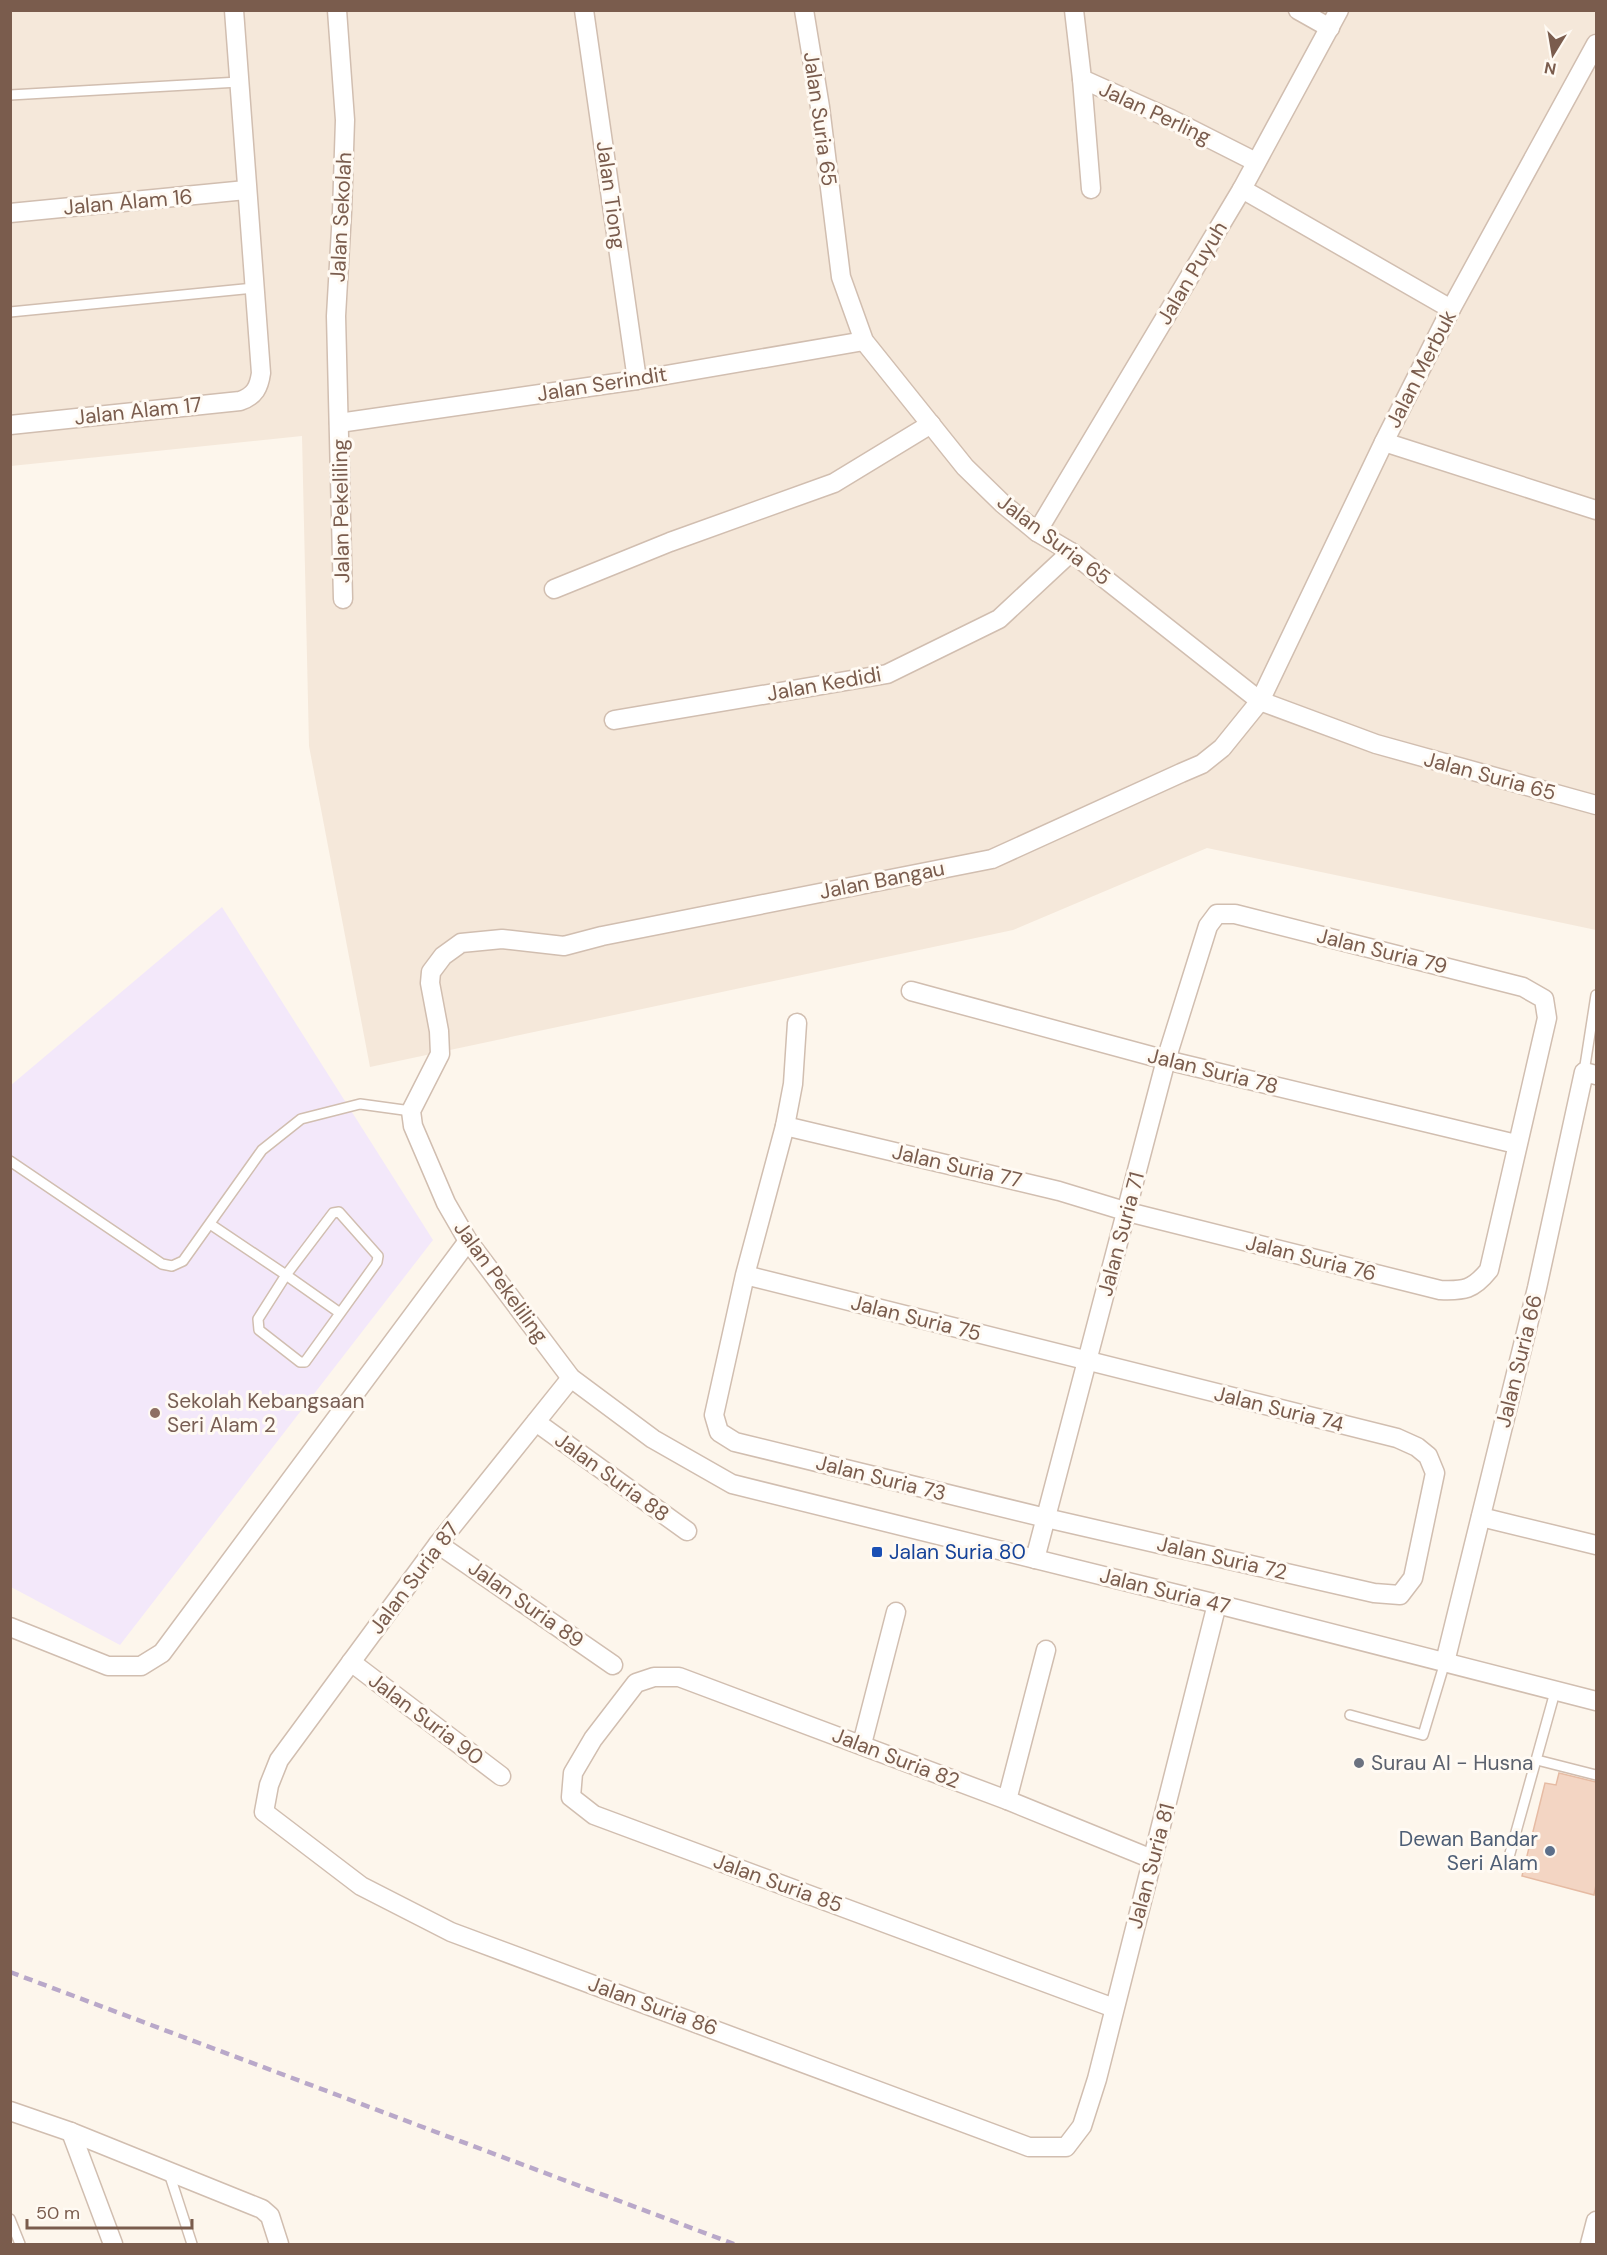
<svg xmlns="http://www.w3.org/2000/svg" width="1607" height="2255" font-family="'DM Sans',sans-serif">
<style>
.residential{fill:#f5e8da}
.education{fill:#f3e8fa}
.building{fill:#f3d5c3;stroke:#e6bba3;stroke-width:1.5}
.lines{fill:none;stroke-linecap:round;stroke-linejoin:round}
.service-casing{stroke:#d1beb0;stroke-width:12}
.minor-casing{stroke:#d1beb0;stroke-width:21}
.service{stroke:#fff;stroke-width:9}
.minor{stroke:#fff;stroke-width:18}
.rail{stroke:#b9a8c9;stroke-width:4.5;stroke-dasharray:9 6;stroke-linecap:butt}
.education-dot{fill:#8d6e63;stroke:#fffaf3;stroke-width:2}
.transit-dot{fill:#1a4fb4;stroke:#fffaf3;stroke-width:2}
.worship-dot{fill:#6b7280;stroke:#fffaf3;stroke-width:2}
.service-dot{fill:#5c6f8a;stroke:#fffaf3;stroke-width:2}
.labels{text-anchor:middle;stroke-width:6;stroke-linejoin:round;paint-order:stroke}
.street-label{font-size:21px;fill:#7a5c4d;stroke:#fffaf3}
.education-label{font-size:21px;fill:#785e54;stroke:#fffaf3;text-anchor:start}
.transit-label{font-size:21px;fill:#164399;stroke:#fffaf3;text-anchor:start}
.worship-label{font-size:21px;fill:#5b616d;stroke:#fffaf3;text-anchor:start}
.service-label{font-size:21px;fill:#4e5e75;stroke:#fffaf3;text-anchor:end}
</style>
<rect width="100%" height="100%" fill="#fdf6ec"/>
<path class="residential" d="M10 11H1596V930L1207 848 1013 930 370 1067 309 746 302 436 11 466Z"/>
<path class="education" d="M222 907 433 1240 120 1645 11 1587 10 1086Z"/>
<path class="building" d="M1559 1773 1596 1782V1885L1594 1895 1522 1876 1545 1783 1556 1785Z"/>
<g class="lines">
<defs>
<g id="service">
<path d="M10 95 239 82"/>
<path d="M10 312 254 288"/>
<path d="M1584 1072 1596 995"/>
<path d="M10 1161 162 1264 172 1266 183 1261 262 1150 301 1119 360 1104 411 1111"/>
<path d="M210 1224 286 1275 258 1319 259 1330 300 1362H305L377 1262 378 1256 339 1212 333 1213 286 1275 340 1313"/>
<path d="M1350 1715 1423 1735 1445 1662"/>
<path d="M1537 1760 1596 1775"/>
<path d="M1509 1857 1555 1692"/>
<path d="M169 2173 192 2244"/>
<path d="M10 2219 20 2244"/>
</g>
<g id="minor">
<path d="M337 10 345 120 342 212 336 316 343 599"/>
<path d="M584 10 637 380"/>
<path d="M804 10 820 107 841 277 864 341 965 467 1003 504 1037 532 1071 552 1260 701 1376 744 1596 805"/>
<path d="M1074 10 1082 79 1171 119 1256 162"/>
<path d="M1298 10 1330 28"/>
<path d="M1596 44 1451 309 1384 442 1260 701 1222 748 1202 764 1181 773 992 859 602 936 564 946 502 939 461 943 443 956 431 972 430 983 439 1031 440 1054 411 1111 413 1126 446 1203 468 1241 571 1378 653 1439 732 1484 1217 1604 1596 1701"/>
<path d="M1082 79 1091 189"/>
<path d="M1242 189 1451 309"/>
<path d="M10 213 246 190"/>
<path d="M339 423 637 380 864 341"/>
<path d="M10 425 240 401C255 396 259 387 261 373L234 10"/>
<path d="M1384 442 1596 510"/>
<path d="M1037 532 1242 189 1339 10"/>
<path d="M554 589 670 542 834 483 931 424"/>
<path d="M614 720 887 674 999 619 1071 552"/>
<path d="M911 991 1166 1060 1516 1144"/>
<path d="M785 1126 1059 1191 1128 1212 1440 1290C1464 1291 1473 1290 1489 1270L1547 1018 1544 999 1523 987 1235 914H1217L1208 926 1166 1060 1035 1559"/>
<path d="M745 1275 1397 1438 1417 1447 1428 1456 1435 1473 1413 1578 1400 1595 1374 1593 1046 1518 735 1442 719 1432 714 1415 745 1275 785 1126 793 1084 797 1023"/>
<path d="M571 1378 438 1544 279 1760 269 1785 264 1812 361 1886 451 1932 1029 2147H1066L1082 2126 1097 2079 1217 1604"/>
<path d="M536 1422 687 1531"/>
<path d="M1481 1517 1596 1545"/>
<path d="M438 1544 613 1665"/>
<path d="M10 1627 108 1666H141L162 1653 468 1241"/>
<path d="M351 1662 501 1776"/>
<path d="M1445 1662 1537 1288 1584 1072 1596 1075"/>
<path d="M862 1744 896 1612"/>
<path d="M1007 1800 1046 1650"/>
<path d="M1114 2008 594 1815 571 1797 573 1773 593 1739 636 1683 654 1677H679L1007 1800 1152 1859"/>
<path d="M10 2111 71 2132 262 2209 270 2216 279 2244"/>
<path d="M71 2132 113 2244"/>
<path d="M1590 2244 1596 2221"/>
</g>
</defs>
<use href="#service" class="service-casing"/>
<use href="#minor" class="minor-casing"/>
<use href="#service" class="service"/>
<use href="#minor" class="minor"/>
<path class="rail" d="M10 1972 734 2244"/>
</g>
<circle class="education-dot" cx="155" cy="1413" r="6"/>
<rect class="transit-dot" x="871" y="1546" width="12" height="12" rx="3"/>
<circle class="worship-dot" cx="1359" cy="1763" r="6"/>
<circle class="service-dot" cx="1550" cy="1851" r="6"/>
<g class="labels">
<g class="street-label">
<text transform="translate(1155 113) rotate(25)" y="7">Jalan Perling</text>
<text transform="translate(820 119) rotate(82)" y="7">Jalan Suria 65</text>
<text transform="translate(611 195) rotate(82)" y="7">Jalan Tiong</text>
<text transform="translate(128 202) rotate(-5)" y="7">Jalan Alam 16</text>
<text transform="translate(341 217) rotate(-87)" y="7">Jalan Sekolah</text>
<text transform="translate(1192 273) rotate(-59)" y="7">Jalan Puyuh</text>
<text transform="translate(1421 369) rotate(-63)" y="7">Jalan Merbuk</text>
<text transform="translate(602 384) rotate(-9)" y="7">Jalan Serindit</text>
<text transform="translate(138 411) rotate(-6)" y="7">Jalan Alam 17</text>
<text transform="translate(341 511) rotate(-91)" y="7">Jalan Pekeliling</text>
<text transform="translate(1054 540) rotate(37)" y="7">Jalan Suria 65</text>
<text transform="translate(824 684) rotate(-10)" y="7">Jalan Kedidi</text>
<text transform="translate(1490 776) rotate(15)" y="7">Jalan Suria 65</text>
<text transform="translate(882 880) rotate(-11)" y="7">Jalan Bangau</text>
<text transform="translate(1382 951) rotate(14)" y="7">Jalan Suria 79</text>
<text transform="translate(1213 1071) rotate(14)" y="7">Jalan Suria 78</text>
<text transform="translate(957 1166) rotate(13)" y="7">Jalan Suria 77</text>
<text transform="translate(1121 1234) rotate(-75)" y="7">Jalan Suria 71</text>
<text transform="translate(1311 1258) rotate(14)" y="7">Jalan Suria 76</text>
<text transform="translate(501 1282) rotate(54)" y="7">Jalan Pekeliling</text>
<text transform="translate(916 1318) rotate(14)" y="7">Jalan Suria 75</text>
<text transform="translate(1519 1361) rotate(-76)" y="7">Jalan Suria 66</text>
<text transform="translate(1279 1409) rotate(14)" y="7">Jalan Suria 74</text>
<text transform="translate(612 1477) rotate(36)" y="7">Jalan Suria 88</text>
<text transform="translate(881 1478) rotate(14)" y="7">Jalan Suria 73</text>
<text transform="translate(1222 1558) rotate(13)" y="7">Jalan Suria 72</text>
<text transform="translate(414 1578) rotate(-53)" y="7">Jalan Suria 87</text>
<text transform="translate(1165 1591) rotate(14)" y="7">Jalan Suria 47</text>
<text transform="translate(526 1604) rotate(35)" y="7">Jalan Suria 89</text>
<text transform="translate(426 1719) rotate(37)" y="7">Jalan Suria 90</text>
<text transform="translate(896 1758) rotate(21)" y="7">Jalan Suria 82</text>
<text transform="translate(1151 1866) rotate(-75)" y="7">Jalan Suria 81</text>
<text transform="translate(778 1883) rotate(20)" y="7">Jalan Suria 85</text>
<text transform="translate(653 2006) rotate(20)" y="7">Jalan Suria 86</text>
</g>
<g class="education-label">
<text x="167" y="1408">Sekolah Kebangsaan<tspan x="167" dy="24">Seri Alam 2</tspan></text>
</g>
<g class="transit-label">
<text x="889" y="1559">Jalan Suria 80</text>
</g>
<g class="worship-label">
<text x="1371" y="1770">Surau Al - Husna</text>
</g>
<g class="service-label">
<text x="1538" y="1846">Dewan Bandar<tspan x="1538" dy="24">Seri Alam</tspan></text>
</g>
</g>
<rect width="1607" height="2255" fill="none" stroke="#7a5c4d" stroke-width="24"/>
<g transform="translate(1553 54) rotate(191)" stroke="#fffaf3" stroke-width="4.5" paint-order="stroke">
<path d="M0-4.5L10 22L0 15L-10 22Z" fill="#7a5c4d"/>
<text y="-9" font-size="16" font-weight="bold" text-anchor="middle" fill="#7a5c4d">N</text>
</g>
<path d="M27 2219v9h165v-9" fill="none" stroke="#7a5c4d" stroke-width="3"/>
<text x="36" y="2219" font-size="18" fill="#7a5c4d" stroke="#fffaf3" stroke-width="4.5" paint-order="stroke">50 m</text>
</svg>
